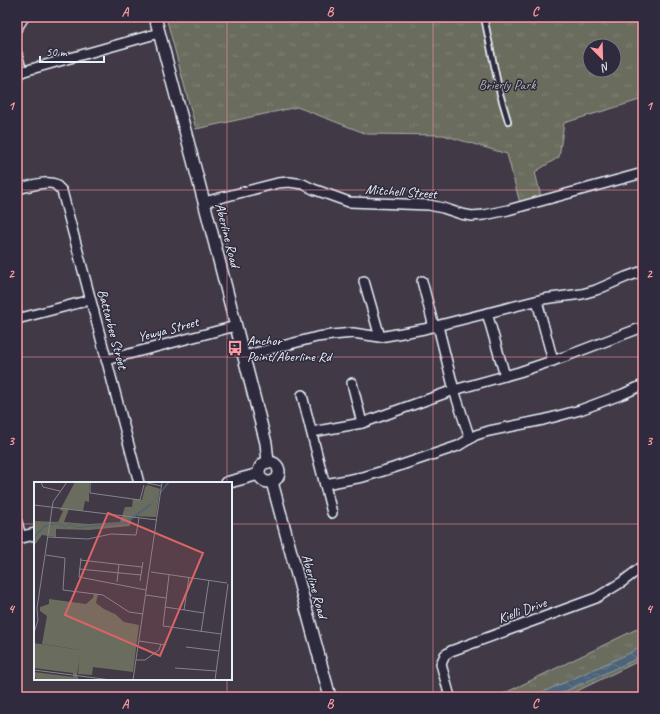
<svg xmlns="http://www.w3.org/2000/svg" width="660" height="714" font-family="Caveat,sans-serif">
<style>
.park{fill:url(#park-tufts);stroke:#a9aeaa;fill-rule:evenodd}
.water{fill:url(#water-waves);stroke:#8b9cab}
.lines{fill:none;stroke-linecap:round;stroke-linejoin:round}
.service-casing{stroke:#e8f1f8;stroke-width:8}
.minor-casing{stroke:#e8f1f8;stroke-width:12}
.tertiary-casing{stroke:#e8f1f8;stroke-width:14}
.service{stroke:#2f2a3d;stroke-width:4.5}
.minor{stroke:#2f2a3d;stroke-width:9}
.tertiary{stroke:#2f2a3d;stroke-width:11}
.grid{fill:none;stroke:#ff9aa2;stroke-width:1;stroke-opacity:0.55}
.labels{text-anchor:middle;stroke-width:3;stroke-linejoin:round;paint-order:stroke}
.park-label{font-size:14px;fill:#afb5b2;stroke:#2f2a3d}
.street-label{font-size:14px;fill:#e8f1f8;stroke:#2f2a3d}
.poi-label{font-size:14px;fill:#e8f1f8;stroke:#2f2a3d;text-anchor:start}
.inset-road{fill:none;stroke:#84838d;stroke-width:1}
.view{fill:#db6466;fill-opacity:0.15;stroke:#db6466;stroke-width:2}
.inset-edge{fill:none;stroke:#e8f1f8;stroke-width:2}
.neatline{fill:none;stroke:#ff9aa2;stroke-width:1.5}
.grid-label{font-size:13px;text-anchor:middle;font-weight:bold;fill:#ff9aa2}
</style>
<defs>
<pattern id="park-tufts" width="24" height="20" patternUnits="userSpaceOnUse"><rect width="24" height="20" fill="#6a6c5d"/><path d="M3 7l-1-3M5 7V3M7 7l1-3M15 17l-1-3M17 17v-4M19 17l1-3" fill="none" stroke="#7f8175"/></pattern>
<pattern id="water-waves" width="16" height="10" patternUnits="userSpaceOnUse"><rect width="16" height="10" fill="#4d6378"/><path d="M0 5q4-4 8 0t8 0" fill="none" stroke="#677a8c"/></pattern>
</defs>
<rect width="100%" height="100%" fill="#423946"/>
<filter id="ink" filterUnits="userSpaceOnUse"><feTurbulence type="fractalNoise" baseFrequency=".025" numOctaves="2"/><feDisplacementMap in="SourceGraphic" scale="8" xChannelSelector="R" yChannelSelector="G"/><feConvolveMatrix kernelMatrix="1 2 1 2 8 2 1 2 1" color-interpolation-filters="sRGB"/></filter>
<g filter="url(#ink)">
<g class="park">
<path d="M166 17H643V99L564 123 559 157 535 172 542 201 521 207 507 154 443 135 367 134 297 107 196 129ZM590 46H614V70H590Z"/>
<path d="M643 626V659L573 693 572 697H504L503 694Z"/>
</g>
<path class="water" d="M643 644V653L634 660 553 697H532L630 653Z"/>
<g class="lines">
<defs>
<path id="service" d="M484 17 500 94 508 121"/>
<g id="minor">
<path d="M17 28 24 17"/>
<path d="M17 54 22 72"/>
<path d="M17 73 159 33"/>
<path d="M17 189C27 187 45 180 55 184 57 186 60 189 62 191L139 483"/>
<path d="M204 202 278 183 289 182 303 184 313 189 349 202 429 205 443 208 461 214 472 216 484 215 508 210 643 173"/>
<path d="M364 281 380 337"/>
<path d="M422 281 434 327"/>
<path d="M537 301 553 361"/>
<path d="M487 313 505 376"/>
<path d="M17 319 90 300"/>
<path d="M438 326 454 390 470 439"/>
<path d="M244 356 317 337 332 335 353 333 380 337 424 329 543 299 582 294 596 290 626 277 643 271"/>
<path d="M106 360 236 326"/>
<path d="M352 383 362 423"/>
<path d="M302 395 332 513"/>
<path d="M312 432 362 423 454 390 519 372 564 357 643 327"/>
<path d="M325 484 363 477 393 468 458 446 476 435 489 431 543 420 580 410 623 394 643 385"/>
<path d="M17 522 21 537"/>
<path d="M450 697 441 664 445 655 451 651 596 598 622 582 643 566"/>
</g>
<g id="tertiary">
<path d="M155 17 204 202 266 443 268 462"/>
<circle cx="269" cy="472" r="10"/>
<path d="M272 482 330 697"/>
<path d="M226 483 259 474"/>
<path d="M17 538 35 534"/>
</g>
</defs>
<use href="#service" class="service-casing"/>
<use href="#minor" class="minor-casing"/>
<use href="#tertiary" class="tertiary-casing"/>
<use href="#service" class="service"/>
<use href="#minor" class="minor"/>
<use href="#tertiary" class="tertiary"/>
</g>
</g>
<path class="grid" d="M227 17V483M433 17V697M17 190H643M17 357H643M17 524H35M231 524H643M227 679V697"/>
<defs>
<symbol id="bus-bare" viewBox="-9 -9 18 18"><path d="M-5-6H5V4H4V6H2V4H-2V6H-4V4H-5ZM-3.5-4V0h7V-4ZM-3.5 1.2v1.5H-2V1.2ZM2 1.2v1.5H3.5V1.2Z" fill="#ff9aa2" stroke="#2f2a3d" stroke-width="2.5" paint-order="stroke"/></symbol>
</defs>
<g fill-rule="evenodd">
<use href="#bus-bare" x="224" y="337" width="22" height="22"/>
</g>
<g class="labels">
<g class="park-label">
<text x="507" y="89">Brierly Park</text>
</g>
<g class="street-label">
<text transform="translate(401 191) rotate(4)" y="5">Mitchell Street</text>
<text transform="translate(228 235) rotate(76)" y="5">Aberline Road</text>
<text transform="translate(113 329) rotate(75)" y="5">Battarbee Street</text>
<text transform="translate(168 329) rotate(-15)" y="5">Yewya Street</text>
<text transform="translate(315 586) rotate(75)" y="5">Aberline Road</text>
<text transform="translate(522 610) rotate(-20)" y="5">Kielli Drive</text>
</g>
<g class="poi-label">
<text x="247" y="345">Anchor<tspan x="247" dy="16">Point/Aberline Rd</tspan></text>
</g>
</g>
<g transform="translate(34 482)">
<rect width="198" height="198" fill="#423946"/>
<path d="M0 161 47 168 43 193 45 198H2L0 190 39 195V191L0 186Z" fill="#6a6c5d"/>
<path d="M41 0H55V20L51 19 49 29 35 27 30 40 55 42 86 40 91 25H98L99 17 108 18 111 5 114 3 126 7 122 35 98 34 96 44 55 48 22 47V55L8 53 0 64V39L24 40 29 29 26 28ZM60 112H64L62 121 70 127 81 132 90 140 105 143 99 190 59 185 58 193 44 192 46 168 8 162 13 134 6 129V125L15 122V117L52 122 59 116Z" fill="#6a6c5d"/>
<path d="M134 0H136L116 24 92 42 44 46 35 43 31 45 24 42 12 44 2 54 0 61 1 53 11 43 24 41 31 44 35 42 44 45 91 40 119 20Z" fill="#4d6378"/>
<path class="inset-road" d="M7 0 9 5 26 9M56 0V11L106 18 110 3M113 1 128 4M0 23 123 38M14 55 54 57 77 52 102 53 105 36M12 73 31 76 29 108 69 113 95 130 109 132M47 76 45 95 112 108M46 78 108 85M45 87 107 93M117 90 193 101M135 93 129 144 187 152M106 99 109 80M83 100 85 82M112 113 132 116M131 125 170 131M150 128 155 95M167 150 175 98M0 151 4 138 3 126 19 20 33 0M105 159 132 163M152 165 185 169M102 178H111L125 168 127 162M141 186 182 189M0 188 77 198M99 198 128 0M181 198 194 102"/>
<path class="view" d="M74 31 169 71 126 174 31 133Z"/>
<rect width="198" height="198" class="inset-edge"/>
</g>
<rect width="660" height="714" fill="none" stroke="#2f2a3d" stroke-width="44"/>
<g transform="translate(602 58) rotate(157)"><circle r="19" fill="#2f2a3d" stroke="#797a88"/>
<path d="M0-3L7 15L0 10L-7 15Z" fill="#ff9aa2"/>
<text y="-6" font-size="11" font-weight="bold" text-anchor="middle" fill="#e8f1f8">N</text>
</g>
<path d="M40 56v6h64v-6" fill="none" stroke="#e8f1f8" stroke-width="2"/>
<text x="46" y="56" font-size="12" fill="#e8f1f8" stroke="#2f2a3d" stroke-width="3" paint-order="stroke">50 m</text>
<rect x="22" y="22" width="616" height="670" class="neatline"/>
<g class="grid-label">
<text x="125" y="16">A</text>
<text x="330" y="16">B</text>
<text x="535" y="16">C</text>
<text x="11" y="110">1</text>
<text x="649" y="110">1</text>
<text x="11" y="278">2</text>
<text x="649" y="278">2</text>
<text x="11" y="445">3</text>
<text x="649" y="445">3</text>
<text x="11" y="613">4</text>
<text x="649" y="613">4</text>
<text x="125" y="708">A</text>
<text x="330" y="708">B</text>
<text x="535" y="708">C</text>
</g>
</svg>
